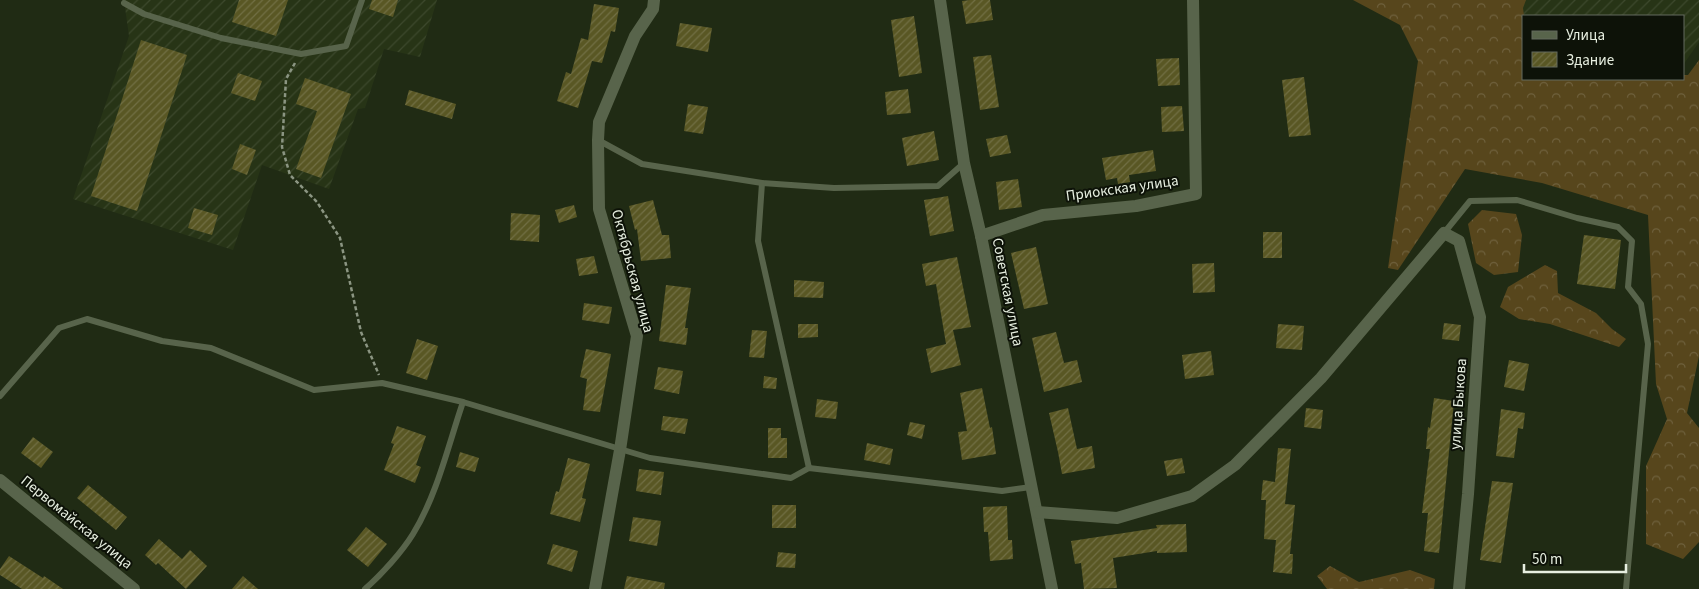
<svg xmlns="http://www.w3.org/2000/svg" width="1699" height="589" font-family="'Source Sans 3',sans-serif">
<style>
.industrial{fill:url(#industrial-furrows)}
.forest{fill:url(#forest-crowns)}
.building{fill:url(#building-hatch)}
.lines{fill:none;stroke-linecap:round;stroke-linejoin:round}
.path{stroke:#8b9582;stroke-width:2.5;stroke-dasharray:4 2.5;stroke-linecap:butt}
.service{stroke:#58644b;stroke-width:6}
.minor{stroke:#58644b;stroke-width:12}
.labels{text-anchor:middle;stroke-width:4;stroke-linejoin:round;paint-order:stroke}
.street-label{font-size:15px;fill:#e7efe0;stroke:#0d1208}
</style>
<defs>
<pattern id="industrial-furrows" width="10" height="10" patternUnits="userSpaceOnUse" patternTransform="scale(1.25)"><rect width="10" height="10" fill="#273416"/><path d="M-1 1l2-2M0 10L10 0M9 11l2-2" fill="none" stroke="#3c482c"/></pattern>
<pattern id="forest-crowns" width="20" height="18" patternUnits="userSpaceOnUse" patternTransform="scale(1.25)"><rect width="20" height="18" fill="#57461c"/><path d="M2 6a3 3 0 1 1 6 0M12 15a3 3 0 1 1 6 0" fill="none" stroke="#6f613d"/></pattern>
<pattern id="building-hatch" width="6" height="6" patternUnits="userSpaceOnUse" patternTransform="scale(1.25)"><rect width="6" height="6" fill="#595724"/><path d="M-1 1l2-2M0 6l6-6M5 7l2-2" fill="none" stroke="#716f44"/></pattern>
</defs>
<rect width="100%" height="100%" fill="#202b14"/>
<g class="industrial">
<path d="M124 0H437L420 57 384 49 365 108 358 109 329 189 262 165 233 250 73 199 129 36Z"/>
<path d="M1422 0H1699V42L1683 65V16H1523Z"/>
</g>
<g class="forest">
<path d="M1353 0H1526L1523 8 1524 16H1523V79H1683V75H1688L1699 60V356L1687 413 1699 428V542L1683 559 1646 544V466L1667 419 1656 384 1648 215 1542 183 1465 169 1398 270 1388 268 1418 61 1400 25Z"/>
<path d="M1482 210 1516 214 1522 235 1518 272 1494 275 1476 263 1468 224Z"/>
<path d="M1545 265 1557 271 1558 293 1596 313 1612 329 1626 339 1619 347 1550 324 1519 319 1500 307 1508 287Z"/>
<path d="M1330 566 1359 582 1410 570 1435 579 1434 589H1327L1317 576Z"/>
</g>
<g class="building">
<path d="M239 0H288L276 36 232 22Z"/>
<path d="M372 0H398L393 17 369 9Z"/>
<path d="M970 0H990L993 20 966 24 962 1Z"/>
<path d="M594 4 619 8 615 32 611 31 602 63 592 61 578 108 557 101 566 72 571 74 581 38 588 40Z"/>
<path d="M914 16 922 73 899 77 891 20Z"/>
<path d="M680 23 712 28 708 52 676 46Z"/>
<path d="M141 40 187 55 137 211 91 196Z"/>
<path d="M991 55 999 107 980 110 973 57Z"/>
<path d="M1179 58 1180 85 1158 86 1156 59Z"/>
<path d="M238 73 262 81 255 101 231 93Z"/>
<path d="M1304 77 1311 135 1289 137 1282 80Z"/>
<path d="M305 78 351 94 321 178 296 169 317 111 296 104Z"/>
<path d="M908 89 911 113 887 115 885 92Z"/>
<path d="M409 90 456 104 452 119 405 105Z"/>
<path d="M688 104 708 107 703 134 684 131Z"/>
<path d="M1182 106 1184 131 1162 132 1161 107Z"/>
<path d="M934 131 939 160 907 166 902 138Z"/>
<path d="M1007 135 1011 153 990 157 986 139Z"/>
<path d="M240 144 256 150 247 175 232 169Z"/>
<path d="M1153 150 1156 171 1129 175 1130 182 1118 184 1117 178 1106 180 1102 158Z"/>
<path d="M1018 179 1022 207 999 210 996 182Z"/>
<path d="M948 196 954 231 930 236 924 200Z"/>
<path d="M653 200 662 235H669L671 258 641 261 637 229 635 230 629 206Z"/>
<path d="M574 205 577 217 559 223 555 210Z"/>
<path d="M194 208 218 215 212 235 188 228Z"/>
<path d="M511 213 540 215 539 242 510 240Z"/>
<rect x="1263" y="232" width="19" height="26"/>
<path d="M1584 235 1621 240 1615 289 1577 284Z"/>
<path d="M1036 247 1048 304 1024 309 1011 253Z"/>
<path d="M594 256 598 273 579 276 576 259Z"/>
<path d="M957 257 971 327 953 330 961 365 931 373 926 349 946 344 936 284 926 286 922 264Z"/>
<path d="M1214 263 1215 292 1193 293 1192 264Z"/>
<path d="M794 280 824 282 823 298 794 297Z"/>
<path d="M666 285 691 288 685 328H688L686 345 659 341Z"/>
<path d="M584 303 612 307 609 324 582 320Z"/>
<path d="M1444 323 1461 325 1459 341 1442 339Z"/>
<path d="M798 324H818V337L798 338Z"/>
<path d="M1278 324 1304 326 1302 350 1276 348Z"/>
<path d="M752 330 767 331 764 358 749 357Z"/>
<path d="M1056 332 1064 363 1077 360 1082 382 1044 392 1032 338Z"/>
<path d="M417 339 438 346 427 380 406 373Z"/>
<path d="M586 349 611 354 600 412 583 410 587 379 580 377Z"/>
<path d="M1211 351 1214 375 1185 379 1182 355Z"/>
<path d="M1509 360 1529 364 1524 391 1504 387Z"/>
<path d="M658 367 683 371 679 394 654 389Z"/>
<path d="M764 376 777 378 776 389 763 388Z"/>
<path d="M982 388 990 428 992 427 996 454 962 460 958 432 967 431 960 393Z"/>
<path d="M1434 398 1454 401 1439 553 1424 551 1428 513H1422L1430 449H1426L1428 427 1430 428Z"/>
<path d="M817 399 838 402 836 419 815 417Z"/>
<path d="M1068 408 1077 449 1092 446 1095 468 1062 474 1058 452 1049 413Z"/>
<path d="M1306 408 1323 410 1321 429 1304 427Z"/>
<path d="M1501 409 1525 413 1523 429 1518 428 1514 458 1496 456Z"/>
<path d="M663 416 688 419 685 434 661 430Z"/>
<path d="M910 422 925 425 922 439 907 435Z"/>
<path d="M397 426 426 436 416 465 421 467 415 483 384 470 394 444 391 443Z"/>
<path d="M768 428H781V438H787V458H768Z"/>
<path d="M33 437 53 452 41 468 21 453Z"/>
<path d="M867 443 893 449 890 465 864 460Z"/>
<path d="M1278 448 1291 449 1285 504 1295 505 1290 554H1293L1292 574 1273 572 1276 540 1264 539 1266 500H1261L1263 480 1275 482Z"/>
<path d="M460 452 479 458 475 472 456 467Z"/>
<path d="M568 458 590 464 582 498 586 499 580 522 550 514 556 491 559 492Z"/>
<path d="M1182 458 1185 473 1167 476 1164 461Z"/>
<path d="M639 469 664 472 661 495 636 491Z"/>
<path d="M1492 481 1513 483 1501 563 1480 560Z"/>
<path d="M88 485 127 517 116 530 77 498Z"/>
<rect x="772" y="505" width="24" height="23"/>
<path d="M1007 506 1008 540H1012L1013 559 990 561 988 532H984L983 507Z"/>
<path d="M633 517 661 521 657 546 629 541Z"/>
<path d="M1186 524 1187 552 1157 553V551L1113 558 1117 588 1084 589 1081 563 1075 564 1071 541 1157 528 1156 525Z"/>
<path d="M366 527 387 544 368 567 347 550Z"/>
<path d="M159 539 182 559 190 550 207 566 186 589 158 563 156 565 145 555Z"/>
<path d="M553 544 578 551 572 572 547 564Z"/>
<path d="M778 552 796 554 795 568 776 567Z"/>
<path d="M9 556 43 578 44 576 63 589H22L0 575V569Z"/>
<path d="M243 576 258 589H232Z"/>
<path d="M627 576 665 583 664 589H624Z"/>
</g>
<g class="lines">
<path class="path" d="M295 63 286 79 282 147 290 175 317 202 340 238 361 332 379 375"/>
<g class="service">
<path d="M124 3 144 14 221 38 301 54 346 46 362 0"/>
<path d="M598 140 642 164 762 183 834 188 938 186 964 163"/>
<path d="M762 183 758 241 809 468"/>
<path d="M1444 233 1470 201 1517 200 1577 218 1618 227 1632 241 1628 287 1641 304 1648 344 1626 589"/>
<path d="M0 396 59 328 87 319 162 341 211 348 314 390 382 383 463 402 650 458 791 478 809 468 1002 491 1031 487"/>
<path d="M365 589C381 575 402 552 413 534 437 495 448 446 463 402"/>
</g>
<g class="minor">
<path d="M940 0 964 163 981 236 1052 589"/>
<path d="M981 236 1043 215 1136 206 1196 194 1193 0"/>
<path d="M0 480 134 589"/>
<path d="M1037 512 1117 518 1192 496 1235 465 1321 378 1444 233 1459 241 1480 317 1468 494 1459 589"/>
<path d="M595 589 620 450 637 336 599 209 598 140 599 122 635 36 653 9 654 0"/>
</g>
</g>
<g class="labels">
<g class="street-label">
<text transform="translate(1122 188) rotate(-8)" y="5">Приокская улица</text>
<text transform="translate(633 271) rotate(75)" y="5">Октябрьская улица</text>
<text transform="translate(1008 292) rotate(79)" y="5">Советская улица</text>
<text transform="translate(1458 404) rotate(-86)" y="5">улица Быкова</text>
<text transform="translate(77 522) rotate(39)" y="5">Первомайская улица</text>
</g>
</g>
<rect x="1522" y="15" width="162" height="65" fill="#0d1208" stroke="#646a5e"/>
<rect x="1532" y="31" width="25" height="8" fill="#58644b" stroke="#646a5e"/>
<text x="1566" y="40" font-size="15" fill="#e7efe0">Улица</text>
<rect x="1532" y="52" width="25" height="15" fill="url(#building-hatch)" stroke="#646a5e"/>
<text x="1566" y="65" font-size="15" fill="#e7efe0">Здание</text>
<path d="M1524 564v8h102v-8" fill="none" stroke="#e7efe0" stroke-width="2.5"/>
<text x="1532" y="564" font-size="15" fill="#e7efe0" stroke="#0d1208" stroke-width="4" paint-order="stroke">50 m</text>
</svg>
